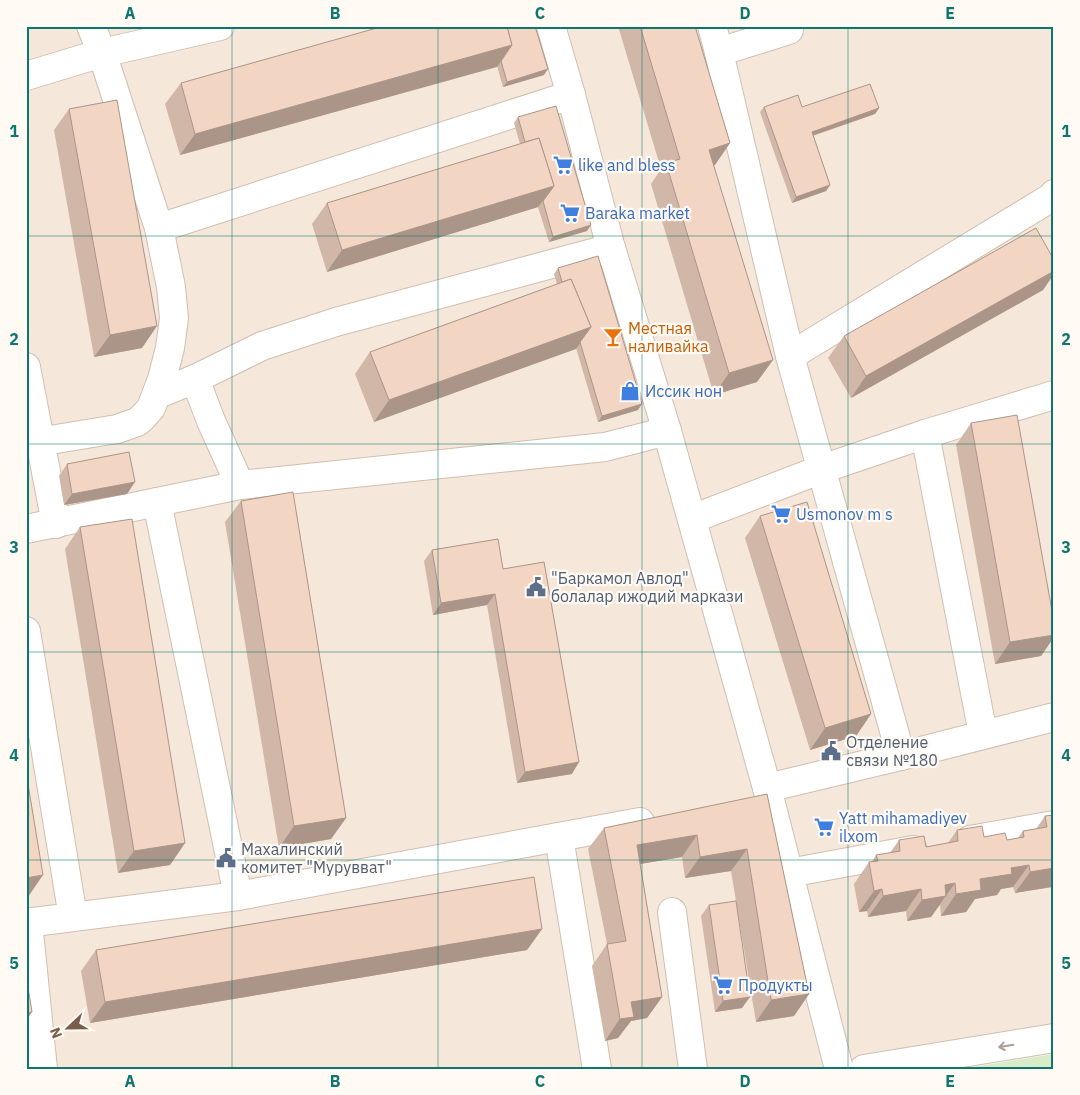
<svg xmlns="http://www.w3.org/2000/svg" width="1080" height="1095" font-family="'IBM Plex Sans',sans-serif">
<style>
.residential{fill:#f5e8da}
.green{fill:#d8ecc9}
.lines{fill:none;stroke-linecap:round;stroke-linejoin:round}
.minor-casing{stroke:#d1beb0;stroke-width:30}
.minor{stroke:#fff;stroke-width:28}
.wall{fill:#d1b7a8}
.shaded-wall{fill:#aa9588}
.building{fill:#f3d5c3;stroke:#aa9588}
.oneway{stroke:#af9d94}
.grid{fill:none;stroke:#0f766e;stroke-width:1;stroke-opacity:0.55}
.labels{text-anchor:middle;stroke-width:4.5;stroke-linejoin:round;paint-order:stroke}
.shop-label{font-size:16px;fill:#366cbe;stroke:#fffaf3;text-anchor:start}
.food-label{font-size:16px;fill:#c56008;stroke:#fffaf3;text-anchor:start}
.service-label{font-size:16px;fill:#4e5e75;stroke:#fffaf3;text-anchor:start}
.neatline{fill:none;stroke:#0f766e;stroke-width:2}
.grid-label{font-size:16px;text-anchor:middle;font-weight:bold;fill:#0f766e}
</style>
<rect width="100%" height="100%" fill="#fdf6ec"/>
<path class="residential" d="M26 26H1054V1038L864 1069H26Z"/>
<path class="green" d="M1054 1054V1069H960Z"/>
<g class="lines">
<defs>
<g id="minor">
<path d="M551 26 571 95 611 248 667 431 767 788 839 1069"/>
<path d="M712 26 719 52"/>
<path d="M788 26 789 30 719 52 790 356"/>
<path d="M26 76 102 53 220 26"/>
<path d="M159 228 571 95"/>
<path d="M26 367 56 524"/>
<path d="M195 379 211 421 240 485"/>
<path d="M158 394 195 379 262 346 336 322 611 248"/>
<path d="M925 434 983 734"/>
<path d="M26 444 117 429 137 422 142 418 151 408 162 379 170 348 174 318 171 287 159 228 102 53 91 26"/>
<path d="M157 502 238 896"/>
<path d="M692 519 822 469 925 434 1054 395"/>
<path d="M26 529 240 485 605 447 667 431"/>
<path d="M26 631 73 917"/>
<path d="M901 756 790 356 1052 197 1054 194"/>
<path d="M767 788 901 756 1054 717"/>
<path d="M559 837 597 1069"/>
<path d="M970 840 1054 825"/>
<path d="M789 873 913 850"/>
<path d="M672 912 693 1069"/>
<path d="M28 922 43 1069"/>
<path d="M26 923 238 896 640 822"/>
<path d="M864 1069 1054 1038"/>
</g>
</defs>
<use href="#minor" class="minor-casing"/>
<use href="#minor" class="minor"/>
</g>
<g class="wall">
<path d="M535 26 544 75 503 87 497 66 180 155 165 104 181 83Z"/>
<path d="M618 26H695L730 143 714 165 757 382 714 395 651 184 661 169Z"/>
<path d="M764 107H802L879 108 875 114 813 136 830 185 826 191 792 203 760 112Z"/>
<path d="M69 109 142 348 94 357 54 130Z"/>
<path d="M518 117 587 231 549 242 538 207 327 272 312 224 327 203 520 144 514 123Z"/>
<path d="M1054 260V274L1043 290 851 398 828 358 844 336Z"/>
<path d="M558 268 638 410 598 422 576 348 374 422 355 374 370 352 557 284 554 274Z"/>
<path d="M971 423 1054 622V637L1041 656 995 664 956 445Z"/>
<path d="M67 464 127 494 64 505 59 476Z"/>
<path d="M241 501 346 818 331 839 279 848 225 522Z"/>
<path d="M760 516 871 714 856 736 810 750 745 538Z"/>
<path d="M80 527 185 843 170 865 118 873 65 549Z"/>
<path d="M432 550 503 569 572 774 517 783 487 605 433 615 424 561Z"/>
<path d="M767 794 809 994 794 1016 756 1022 731 871 685 878 682 857 640 864 662 997 647 1018 631 1021 618 1038 605 1041 592 966 607 944 588 849 604 828Z"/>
<path d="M1054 815V897L1052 887 1015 893 1013 887 1001 889 997 895 975 899 966 912 941 916 940 905 931 917 907 921 906 911 868 917 867 911 859 912 854 884 869 862H872L876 855 890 853 899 840 926 847 948 843 957 830 984 837 1007 840 1018 838 1023 831 1036 829 1045 816Z"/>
<path d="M709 905 742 1008 715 1012 701 916Z"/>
<path d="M542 929 527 950 90 1023 81 971 96 950Z"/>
</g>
<g class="shaded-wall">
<path d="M512 45 497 67 180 155 195 134Z"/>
<path d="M548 69 544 75 503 87 507 82Z"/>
<path d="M879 108 875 114 808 137 812 132Z"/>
<path d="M730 143 715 165 694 171 709 150Z"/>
<path d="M830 185 826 191 792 203 796 197Z"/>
<path d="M554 186 538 207 327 272 342 250Z"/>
<path d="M591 225 587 231 549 242 553 237Z"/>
<path d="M1054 271V274L1043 290 851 398 866 376Z"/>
<path d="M157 326 142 348 94 357 110 335Z"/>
<path d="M591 327 576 349 374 422 389 400Z"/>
<path d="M773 360 757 382 714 395 729 373Z"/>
<path d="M642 404 638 410 598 422 602 416Z"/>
<path d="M135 482 127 494 64 505 72 494Z"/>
<path d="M495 594 487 605 433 615 441 603Z"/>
<path d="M1054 635V637L1041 656 995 664 1010 642Z"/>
<path d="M871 714 856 736 810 750 825 728Z"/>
<path d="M579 762 572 774 517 783 525 772Z"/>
<path d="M346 818 331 839 279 848 294 826Z"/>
<path d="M697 835 682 857 622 867 637 845Z"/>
<path d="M185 843 170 865 118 873 134 851Z"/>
<path d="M747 849 731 871 685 878 700 857Z"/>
<path d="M1029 865 1013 887 1001 889 997 895 975 899 966 912 941 916 956 894 980 879 1011 868Z"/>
<path d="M1054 868V884L1052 887 1015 893 1030 872Z"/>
<path d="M43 875 28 897H26V878Z"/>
<path d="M955 883 931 917 907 921 922 900 945 885Z"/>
<path d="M882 889 867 911 859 912 874 891Z"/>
<path d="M921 889 906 911 868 917 883 896Z"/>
<path d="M542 929 527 950 90 1023 105 1002Z"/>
<path d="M809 994 794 1016 756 1022 771 1000Z"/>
<path d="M662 997 647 1018 631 1021 618 1038 605 1041 631 1002Z"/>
<path d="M750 997 742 1008 715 1012 723 1001Z"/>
<path d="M32 1012 26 1021V1013Z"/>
</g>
<g class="building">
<path d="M384 26H507L512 45 195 134 181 83Z"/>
<path d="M507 26H535L548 69 507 82 501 61 512 45Z"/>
<path d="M640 26H695L730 143 709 150 773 360 729 373 666 163 680 159Z"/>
<path d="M870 84 879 108 812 132 830 185 796 197 764 107 798 95 802 107Z"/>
<path d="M117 100 157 326 110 335 69 109Z"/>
<path d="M556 106 591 225 553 237 543 201 554 186 539 138 525 142 518 117Z"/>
<path d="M539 138 554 186 342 250 327 203Z"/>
<path d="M1036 228 1054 260V271L866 376 844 336Z"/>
<path d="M598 256 642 404 602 416 580 342 591 327 571 279 562 282 558 268Z"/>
<path d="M571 279 591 327 389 400 370 352Z"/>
<path d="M1017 415 1054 622V635L1010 642 971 423Z"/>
<path d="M129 452 135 482 72 494 67 464Z"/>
<path d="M293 492 346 818 294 826 241 501Z"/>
<path d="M807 502 871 714 825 728 760 516Z"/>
<path d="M132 519 185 843 134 851 80 527Z"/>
<path d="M498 539 503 569 544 562 579 762 525 772 495 594 441 603 432 550Z"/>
<path d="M26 772 43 875 26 878Z"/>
<path d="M767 794 809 994 771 1000 747 849 700 857 697 835 637 845 662 997 631 1002 634 1017 620 1019 607 944 626 941 604 828Z"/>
<path d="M1054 815V868L1030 872 1029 865 1011 868 1012 874 980 879 981 890 956 894 955 883 945 885 946 896 922 900 921 889 883 896 882 889 874 891 869 862 878 861 876 855 900 851 899 840 924 836 926 847 958 841 957 830 982 826 984 837 1005 833 1007 840 1024 837 1023 831 1047 827 1045 816Z"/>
<path d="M534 877 542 929 105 1002 96 950Z"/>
<path d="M736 901 750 997 723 1001 709 905Z"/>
<path d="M26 975 32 1012 26 1013Z"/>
</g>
<defs><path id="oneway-shaft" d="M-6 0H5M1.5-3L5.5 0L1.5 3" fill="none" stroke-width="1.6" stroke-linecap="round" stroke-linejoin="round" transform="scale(1.25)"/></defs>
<use class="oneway" href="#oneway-shaft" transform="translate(1006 1046) rotate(171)"/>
<path class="grid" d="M232 26V1069M438 26V1069M642 26V1069M848 26V1069M26 236H1054M26 444H1054M26 652H1054M26 860H1054"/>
<defs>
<symbol id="supermarket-bare" viewBox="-9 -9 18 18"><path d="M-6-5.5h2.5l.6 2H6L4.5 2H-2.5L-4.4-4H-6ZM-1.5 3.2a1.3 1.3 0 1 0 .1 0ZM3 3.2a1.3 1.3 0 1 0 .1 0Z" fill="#3f7fe0" stroke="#fffaf3" stroke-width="2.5" paint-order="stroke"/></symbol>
<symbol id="bar-bare" viewBox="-9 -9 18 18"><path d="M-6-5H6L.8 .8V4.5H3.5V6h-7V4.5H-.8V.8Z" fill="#e8710a" stroke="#fffaf3" stroke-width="2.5" paint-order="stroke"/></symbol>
<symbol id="shop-bare" viewBox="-9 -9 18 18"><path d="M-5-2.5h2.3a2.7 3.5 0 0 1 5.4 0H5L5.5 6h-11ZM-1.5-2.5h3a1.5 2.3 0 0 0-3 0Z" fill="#3f7fe0" stroke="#fffaf3" stroke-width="2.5" paint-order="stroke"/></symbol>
<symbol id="civic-bare" viewBox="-9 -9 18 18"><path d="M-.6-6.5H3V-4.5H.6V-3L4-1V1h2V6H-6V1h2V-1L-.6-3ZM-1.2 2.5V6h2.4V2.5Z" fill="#5c6f8a" stroke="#fffaf3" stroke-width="2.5" paint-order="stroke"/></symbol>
</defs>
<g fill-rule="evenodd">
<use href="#supermarket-bare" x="549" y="151" width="28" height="28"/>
<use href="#supermarket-bare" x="556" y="199" width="28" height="28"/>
<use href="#bar-bare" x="599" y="323" width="28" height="28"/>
<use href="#shop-bare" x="616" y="377" width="28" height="28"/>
<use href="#supermarket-bare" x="767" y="500" width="28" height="28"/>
<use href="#civic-bare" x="522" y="573" width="28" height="28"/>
<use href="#civic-bare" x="817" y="737" width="28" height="28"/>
<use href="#supermarket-bare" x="810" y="813" width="28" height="28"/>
<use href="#civic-bare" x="212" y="844" width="28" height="28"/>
<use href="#supermarket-bare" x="709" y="971" width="28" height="28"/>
</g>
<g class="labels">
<g class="shop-label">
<text x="578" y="171">like and bless</text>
<text x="585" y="219">Baraka market</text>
<text x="645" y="397">Иссик нон</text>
<text x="796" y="520">Usmonov m s</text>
<text x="839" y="824">Yatt mihamadiyev<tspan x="839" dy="18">ilxom</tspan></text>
<text x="738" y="991">Продукты</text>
</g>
<g class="food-label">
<text x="628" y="334">Местная<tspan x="628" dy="18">наливайка</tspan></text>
</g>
<g class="service-label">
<text x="551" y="584">"Баркамол Авлод"<tspan x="551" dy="18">болалар ижодий маркази</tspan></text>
<text x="846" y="748">Отделение<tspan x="846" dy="18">связи №180</tspan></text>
<text x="241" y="855">Махалинский<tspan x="241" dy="18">комитет "Мурувват"</tspan></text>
</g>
</g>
<rect width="1080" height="1095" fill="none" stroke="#fffaf3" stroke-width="55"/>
<g transform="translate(68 1028) rotate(248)" stroke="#fffaf3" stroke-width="4" paint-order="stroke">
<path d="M0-4L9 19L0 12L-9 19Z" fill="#7a5c4d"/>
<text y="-8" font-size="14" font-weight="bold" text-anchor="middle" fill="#7a5c4d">N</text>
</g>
<rect x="28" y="28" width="1024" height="1040" class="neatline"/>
<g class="grid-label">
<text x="130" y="19">A</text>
<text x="335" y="19">B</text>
<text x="540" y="19">C</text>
<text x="745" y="19">D</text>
<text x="950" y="19">E</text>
<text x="14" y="137">1</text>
<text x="1066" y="137">1</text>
<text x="14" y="345">2</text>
<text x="1066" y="345">2</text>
<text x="14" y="553">3</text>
<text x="1066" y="553">3</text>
<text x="14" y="761">4</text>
<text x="1066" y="761">4</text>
<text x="14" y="969">5</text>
<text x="1066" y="969">5</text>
<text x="130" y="1087">A</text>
<text x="335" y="1087">B</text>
<text x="540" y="1087">C</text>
<text x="745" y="1087">D</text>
<text x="950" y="1087">E</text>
</g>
</svg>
